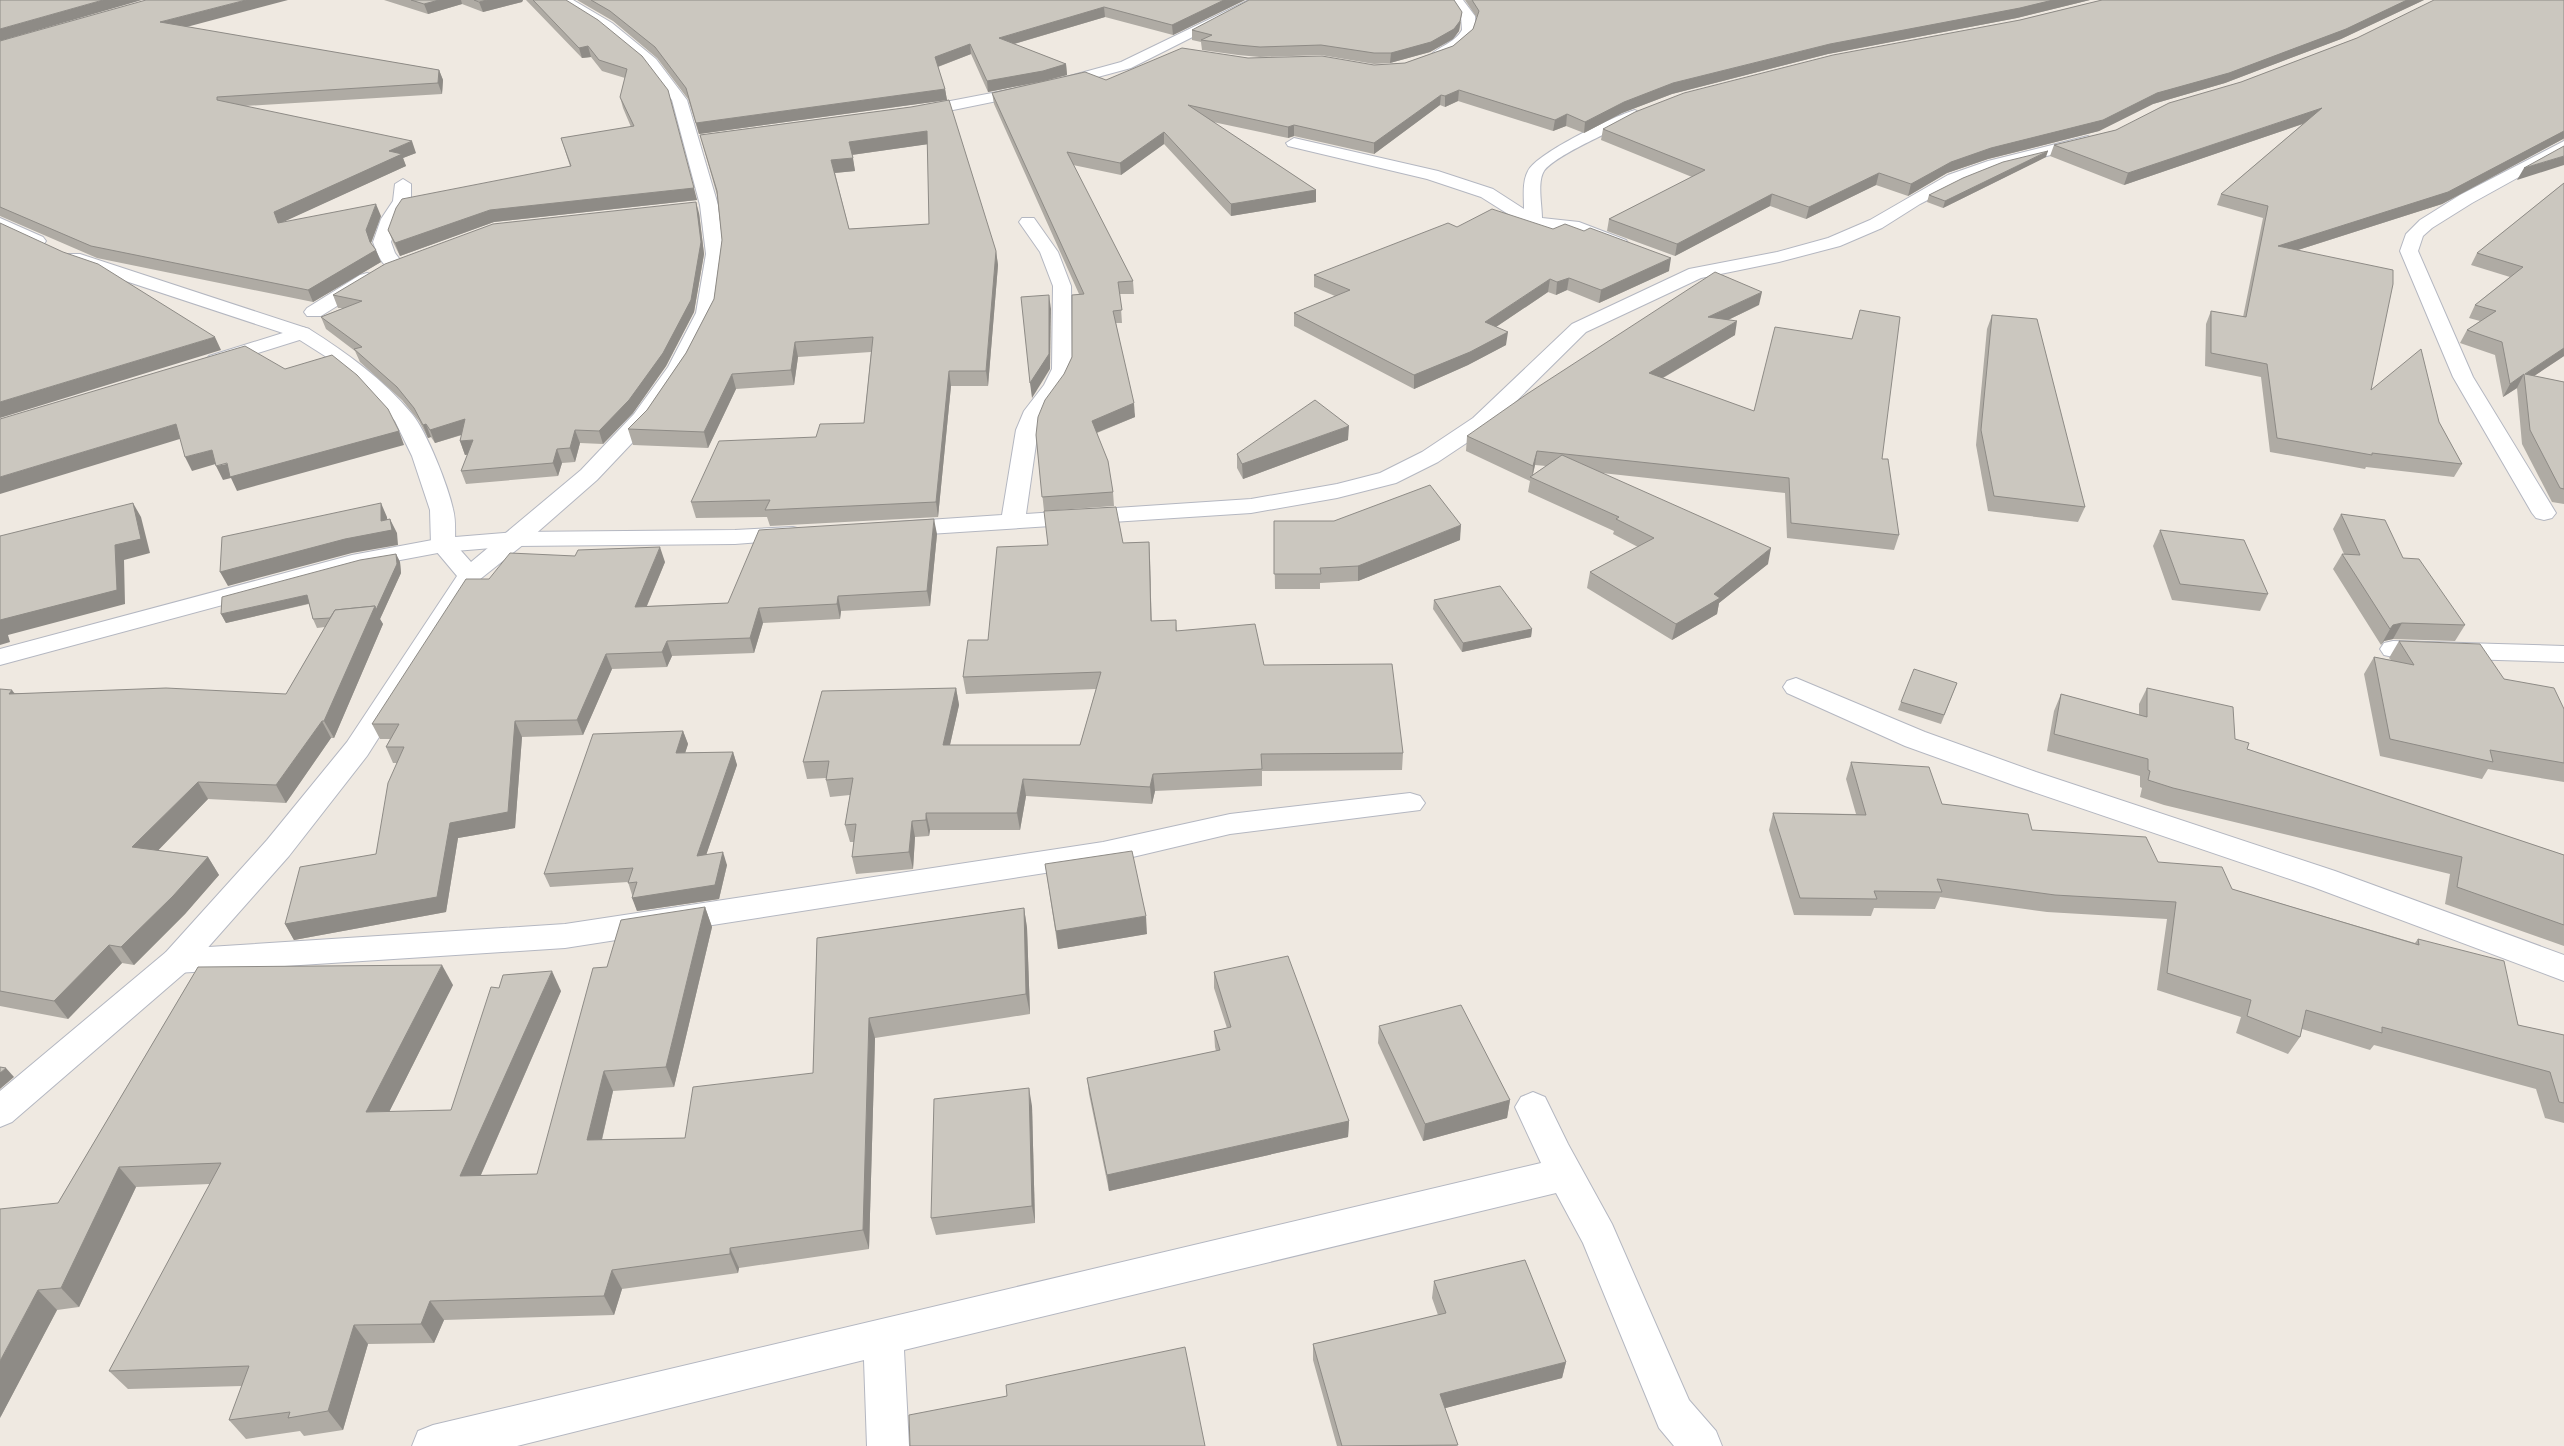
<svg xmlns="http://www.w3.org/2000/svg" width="2564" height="1446" font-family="Jost,sans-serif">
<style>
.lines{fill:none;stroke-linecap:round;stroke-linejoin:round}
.minor-casing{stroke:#b4b7c1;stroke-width:2}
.tertiary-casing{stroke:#b4b7c1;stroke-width:2}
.minor{fill:#fff;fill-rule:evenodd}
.tertiary{fill:#fff;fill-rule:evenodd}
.wall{fill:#afaba4;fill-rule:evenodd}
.shaded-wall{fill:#8e8b86}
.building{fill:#cbc7bf;stroke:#8e8b86;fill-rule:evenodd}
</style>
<rect width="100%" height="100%" fill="#efe9e1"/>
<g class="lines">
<defs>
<g id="minor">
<path d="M1249 0H1266L1131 68 1046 91 914 118 906 113 914 108 1044 83 1121 62Z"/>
<path d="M1449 0H1463L1475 16 1476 30C1468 44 1448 64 1431 60L1429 57C1438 46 1454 44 1462 30L1461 16Z"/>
<path d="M1635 110 1643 115 1640 118C1620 127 1555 155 1544 171 1537 182 1542 205 1542 218L1579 222 1626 240 1629 244 1626 248 1620 249 1570 231 1527 226 1481 197 1427 179 1288 146 1286 143 1294 138 1438 171 1493 189 1524 209C1524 197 1522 182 1528 171 1537 153 1614 116 1635 110Z"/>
<path d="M2088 136 2096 141 2094 144 2000 168 1960 183 1920 204 1882 228 1840 246 1779 262 1701 278 1586 332 1489 428 1438 462 1396 483 1337 498 1251 513 898 536 890 534 886 529 890 524 898 522 1002 515 1016 430 1024 411 1044 385 1052 369 1053 286 1040 252 1019 222 1022 218H1034L1058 252 1071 286 1072 369 1064 386 1045 412 1038 430 1026 514 1251 499 1337 484 1380 473 1422 452 1473 418 1572 324 1689 269 1777 252 1828 238 1870 220 1948 175 1988 161Z"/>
<path d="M2564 141V152L2472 203 2432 228 2423 236 2418 251 2473 377 2556 513 2552 518 2544 520 2536 518 2532 513 2453 377 2400 251 2406 234 2420 220 2460 195Z"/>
<path d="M403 179 411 184V201L399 219 391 242 395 253 404 265 401 269C384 273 378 256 373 242L381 219 393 201 395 184Z"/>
<path d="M367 273 374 275 376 279 374 283 321 316H307L304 312 307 308 360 275Z"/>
<path d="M302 327 309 329 312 333 309 337 216 366 209 364 206 360 209 356Z"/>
<path d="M793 527 801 529 805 534 801 539 735 544 516 546 443 552 363 567 0 665V649L352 555 443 538 516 532 735 530Z"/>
<path d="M2393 641 2564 646V662L2393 657 2384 655 2380 649 2384 643Z"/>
<path d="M1796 678 1925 732 2036 772 2335 871 2564 955V981L2313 887 2016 786 1905 746 1787 693 1783 687 1787 681Z"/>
<path d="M1410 793 1420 796 1425 803 1420 810 1230 834 1103 864 565 948 177 973 166 970 161 961 166 952 177 949 565 924 1103 842 1230 814Z"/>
<path d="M1533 1092 1545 1097 1568 1144 1612 1224 1689 1400 1716 1431 1722 1446H1674L1659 1428 1583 1243 1556 1193 904 1350 909 1446H867L864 1360 517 1446H412L418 1431 433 1425 1541 1163 1515 1107 1521 1097Z"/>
</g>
<g id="tertiary">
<path d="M557 0H573L612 23 656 59 687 100 718 205 724 254 716 313 688 367 650 424 597 480 524 544 479 580 367 756 289 856 188 970 12 1122 0 1127V1091L166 952 267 840 347 742 457 576 431 545 430 510 412 456 395 421 364 387 325 356 295 337 68 262 65 258 68 254H80L309 329C347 353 383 379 412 414 427 432 448 486 453 509 456 520 455 533 455 544L471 562 581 470 634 414 668 367 696 313 706 254 700 205 672 100 646 65 602 29Z"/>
<path d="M0 218 43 237 46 241 43 245 37 246 0 230Z"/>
</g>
</defs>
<use href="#minor" class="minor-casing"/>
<use href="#tertiary" class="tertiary-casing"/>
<use href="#minor" class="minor"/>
<use href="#tertiary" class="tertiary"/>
</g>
<g class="wall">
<path d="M384 0H523L522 2 483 12 462 4 428 14Z"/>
<path d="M526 0H566L642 56 697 200 494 222 400 256 393 242 388 230 570 166 561 138 631 127 623 108 620 97 625 78 602 71 591 57 582 58Z"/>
<path d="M577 0H1245L1173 35 1105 17 1014 44 1066 64 1067 75 1048 80H1106L1248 58 1374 65 1405 63 1453 46 1473 29 1477 18 1465 0H2090L2017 18 1828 54 1672 94 1622 113 1584 133 1566 126 1553 131 1458 101 1445 107 1440 105 1374 154 1294 136 1288 138 1213 122 1316 190V202L1231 216 1164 144 1121 175 1073 165 1133 281 1134 294H1120L1122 323H1116L1135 417 1097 433 1113 492 1114 506 1044 511 1036 435 1072 357 1079 294 994 104 992 93 1038 82 988 92 971 54 938 67 945 89 947 100 699 134 688 99 657 58 613 21Z"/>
<path d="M2102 0H2424L2341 39 2225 83 2153 104 2099 131 1988 159 1947 173 1908 196 1876 185 1806 219 1770 206 1675 256 1607 231 1609 219 1692 177 1601 140 1603 129 2020 20Z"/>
<path d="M2564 0V140L2563 139 2442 204 2298 250 2371 390 2439 422 2462 464 2454 477 2366 467 2365 469 2270 452 2261 377 2205 366 2206 324 2211 311 2243 317 2263 218 2217 205 2221 194 2303 124 2124 185 2050 156 2054 145 2116 130 2357 38Z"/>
<path d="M1461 22 1459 31 1453 39 1430 52 1390 63 1374 64 1321 55 1260 57 1238 55 1202 50 1201 42 1192 40V30Z"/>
<path d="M186 27 439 70 443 80 442 94 244 106 416 153 403 158 406 166 282 222 381 216 371 243 381 262 313 302 97 258 0 216V41Z"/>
<path d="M911 107 996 251 998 265 988 386H951L938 517 770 526 767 517 696 518 691 502 816 437 864 423 871 352 798 357 794 385 736 389 708 448 633 445 628 429 647 410 686 353 714 299 722 240 717 195 700 135ZM928 144 929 224 849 229 835 173 855 171 852 155Z"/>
<path d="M2046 157 1943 208 1927 202 1929 195Z"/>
<path d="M2564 183V356L2534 376 2564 382V504L2552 502 2522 444 2517 388 2503 397 2495 355 2460 343 2467 330 2480 321 2469 318 2475 305 2510 277 2471 265 2477 253Z"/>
<path d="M699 213 704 254 694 312 666 366 633 413 603 444 580 443 575 462 562 463 558 476 466 484 461 471 468 454 465 455 460 441 462 435 435 443 431 437 428 438 419 421 402 400 360 362 355 351 326 329 321 317 343 308H338L333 295Z"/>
<path d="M1457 227 1669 271 1599 303 1567 290 1556 295 1548 292 1496 327 1506 345 1468 365 1414 389 1294 326V313L1335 296 1314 287V275Z"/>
<path d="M1759 305 1728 320 1735 335 1663 378 1882 459 1899 535 1894 550 1787 538 1785 493 1602 473 1768 564 1719 603 1717 614 1672 640 1587 588 1590 572 1638 547 1613 534 1614 531 1528 492 1530 481 1466 451 1467 436ZM1535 465 1546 466 1533 475Z"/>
<path d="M1992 315 2085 507 2078 522 1988 511 1976 445 1987 329Z"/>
<path d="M1348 440 1243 479 1237 468V454Z"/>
<path d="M2341 514 2403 558 2465 625 2455 641 2393 639 2384 641 2381 645 2333 569 2342 554H2344L2333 529Z"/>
<path d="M1274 521 1460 540 1358 581 1320 583V589H1275Z"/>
<path d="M2160 530 2268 594 2260 611 2172 600 2153 546Z"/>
<path d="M937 534 930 606 841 611 840 619 763 623 754 653 672 656 667 667 612 669 583 735 522 737 515 828 458 838 446 912 294 940 285 924 376 854 397 763H393L386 747 390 739H380L372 724 489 579 665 562 647 606 728 603Z"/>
<path d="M1149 542 1151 621 1176 620 1177 631 1264 665 1403 753 1402 770 1262 771V786L1155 791 1152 804 1026 796 1020 830H930L929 836 915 837 913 869 856 874 852 857 854 842H850L845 825 850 795 830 797 826 780V778L807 779 803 762 956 688 959 705 950 745H1080L1096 689 966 694 963 677 988 640 1123 543Z"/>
<path d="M396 554 400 562 401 573 380 619 383 624 334 738H331L286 803 208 799 158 850 208 857 219 875 185 914 134 965 122 963 68 1019 0 1006V689L15 693 286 694 325 627 317 628 313 619 309 604 226 623 221 614Z"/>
<path d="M1434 600 1532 629 1531 637 1462 652 1433 609Z"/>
<path d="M2399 641 2504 679 2564 709V782L2488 769 2482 779 2380 756 2364 674 2374 657 2391 660 2389 658Z"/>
<path d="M1957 683 1941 724 1898 710 1901 702Z"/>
<path d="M2147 688 2235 739 2247 749 2564 855V946L2445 904 2450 874 2164 805 2140 797 2142 788 2140 787V776L2047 751 2054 711 2061 694 2139 715V704Z"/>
<path d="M683 731 688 744 685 753 733 752 737 765 706 855 727 865 719 899 637 911 628 882 550 887 544 874Z"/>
<path d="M1851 762 1942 804 2032 830 2158 862 2232 889 2415 943 2418 939 2518 1025 2564 1035V1123L2545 1118 2536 1089 2374 1045 2370 1050 2302 1029 2300 1037 2288 1054 2236 1033 2241 1017 2157 990 2167 919 2047 912 1940 897 1935 909 1874 908 1871 916 1794 915 1769 830 1773 813 1856 814 1846 779Z"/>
<path d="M1045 864 1147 934 1058 949Z"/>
<path d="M705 907 712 927 674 1087 613 1091 602 1140 685 1138 813 1073 817 938 1024 908 1027 928 1030 1014 875 1038 869 1249 739 1268 738 1273 622 1289 614 1315 444 1320 434 1343 368 1344 343 1430 304 1436 300 1431 246 1439 229 1420 242 1386 128 1389 109 1371 210 1184 136 1187 79 1307 57 1310 0 1418 58 1203 198 967 453 985 389 1112 451 1110 499 988 561 991 481 1175 537 1174 607 967Z"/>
<path d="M1214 972 1349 1121 1348 1137 1109 1191 1089 1094 1087 1078 1216 1051 1215 1047 1214 1031 1227 1028 1214 988Z"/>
<path d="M1379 1026 1510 1100 1507 1118 1423 1141 1378 1043Z"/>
<path d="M1032 1106 1035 1223 936 1235 931 1218Z"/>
<path d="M1434 1281 1566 1362 1562 1378 1445 1408 1457 1446H1337L1313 1360V1344L1438 1315 1432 1298Z"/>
</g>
<g class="shaded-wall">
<path d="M103 0H142L0 41V29Z"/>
<path d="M246 0H288L164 33 160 22Z"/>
<path d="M439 0H461L462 4 428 14 424 4Z"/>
<path d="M487 0H523L522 2 483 12 479 2Z"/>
<path d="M1224 0H1245L1173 35 1172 25Z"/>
<path d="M2053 0H2090L2017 18 1828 54 1672 94 1622 113 1584 133 1585 122 1624 102 1673 83 1830 44Z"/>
<path d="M2407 0H2424L2341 39 2225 83 2153 104 2099 131 1988 159 1947 173 1908 196 1911 184 1951 162Z"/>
<path d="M1104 7 1105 17 1000 48 999 38Z"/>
<path d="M1462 12 1459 31 1453 39 1430 52 1390 63 1391 53Z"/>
<path d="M970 44 971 54 937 67 935 57Z"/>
<path d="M588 46 591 57 582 58 579 48Z"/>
<path d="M1066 64 1067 75 1044 81 988 92 987 81Z"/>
<path d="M439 70 443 80 442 94 438 83Z"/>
<path d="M945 89 947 100 699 134 696 123Z"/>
<path d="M1459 90 1458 101 1445 107V96Z"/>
<path d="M1441 95 1440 105 1374 154V143Z"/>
<path d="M2322 108 2317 119 2124 185 2128 173Z"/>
<path d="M1567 114 1566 126 1553 131 1555 120Z"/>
<path d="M1294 125V136L1288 138V127Z"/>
<path d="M927 131 929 144 851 155 849 142Z"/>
<path d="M2564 131V138L2563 139 2442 204 2273 258 2278 246Z"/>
<path d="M1164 132V144L1121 175 1120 163Z"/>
<path d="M412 141 416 153 403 158 406 166 279 224 278 223 274 212 389 151Z"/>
<path d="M2048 151 2046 157 1943 208 1945 201Z"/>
<path d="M2564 156V165L2517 180 2524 168Z"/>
<path d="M853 158 855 171 834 173 831 160Z"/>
<path d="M1879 173 1876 185 1806 219 1809 207Z"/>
<path d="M694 188 697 200 494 222 400 256 395 243 490 210Z"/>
<path d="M1316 190V202L1231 216V204Z"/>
<path d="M1772 194 1770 206 1675 256 1677 244Z"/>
<path d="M696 202 699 213 704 254 694 312 666 366 633 413 603 444 599 431Z"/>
<path d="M376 204 381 216 371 243 374 251 376 250 381 262 313 302 308 290 366 230Z"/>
<path d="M996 251 998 265 988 386 986 371Z"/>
<path d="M1671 258 1669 271 1599 303 1601 290Z"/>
<path d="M1569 278 1567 290 1556 295 1557 282Z"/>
<path d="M1550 279 1548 292 1484 335 1485 322Z"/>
<path d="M1762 292 1759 305 1705 331 1708 317Z"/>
<path d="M1049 295 1051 309 1050 369 1032 398 1030 383Z"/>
<path d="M1737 321 1735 335 1647 387 1649 373Z"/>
<path d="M1508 332 1506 345 1468 365 1414 389V375Z"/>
<path d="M215 337 221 350 0 418V402Z"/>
<path d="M795 342 798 357 794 385 791 370Z"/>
<path d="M2564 348V356L2525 382 2524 375Z"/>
<path d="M949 371 951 386 938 517 936 502Z"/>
<path d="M732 374 736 389 708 448 704 432Z"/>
<path d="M2524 374 2517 388 2503 397 2510 384Z"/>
<path d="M1134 403 1135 417 1093 434 1092 421Z"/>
<path d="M465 419 470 432 435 443 430 430Z"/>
<path d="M176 424 183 438 0 494V477Z"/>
<path d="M426 424 431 437 428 438 423 425Z"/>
<path d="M1349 426 1348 440 1243 479 1242 464Z"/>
<path d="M575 430 580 443 575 462 570 448Z"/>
<path d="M399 431 404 445 237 491 231 478 223 480 216 466Z"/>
<path d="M473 440 478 453 465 455 460 441Z"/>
<path d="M557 449 562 463 558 476 553 463Z"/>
<path d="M212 450 219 463 192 471 185 457Z"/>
<path d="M1537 451 1535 465 1532 477 1533 466Z"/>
<path d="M133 503 141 517 150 553 124 560 125 604 8 635 10 642 0 645V620L115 545Z"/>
<path d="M381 503 387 517 388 531 390 519 397 533 398 545 352 553 228 586 220 572 381 521Z"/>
<path d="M934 519 937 534 930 606 927 591Z"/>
<path d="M1461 525 1460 540 1358 581V566Z"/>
<path d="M1149 542 1150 558 1152 637 1151 621Z"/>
<path d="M660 547 665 562 640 622 635 607Z"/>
<path d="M1771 548 1768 564 1719 603 1717 614 1672 640 1676 624Z"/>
<path d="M396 554 400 562 401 573 380 619 383 624 334 738 324 721 375 606Z"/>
<path d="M307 595 311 603 226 623 221 614Z"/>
<path d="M838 596 841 611 840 619 837 604Z"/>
<path d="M759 608 763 623 754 653 750 638Z"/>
<path d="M2402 623 2393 639 2384 641 2381 645 2390 629 2393 625Z"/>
<path d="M1532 629 1531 637 1462 652 1463 643Z"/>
<path d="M667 641 672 656 667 667 662 652Z"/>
<path d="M606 654 612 669 583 735 577 720Z"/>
<path d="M956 688 959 705 946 762 943 745Z"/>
<path d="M12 690 24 707 9 694Z"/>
<path d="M322 721 331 738 286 803 276 785Z"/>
<path d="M515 721 522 737 515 828 458 838 446 912 294 940 285 924 450 823Z"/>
<path d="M683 731 688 744 681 766 676 753Z"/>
<path d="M733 752 737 765 701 870 697 856Z"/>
<path d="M1153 774 1155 791 1152 804 1150 787Z"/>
<path d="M1023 779 1026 796 1020 830 1017 813Z"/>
<path d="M198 782 208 799 144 865 132 847Z"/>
<path d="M926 813 930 830 929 836 926 820Z"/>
<path d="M912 821 915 837 913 869 909 852Z"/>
<path d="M723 852 727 865 719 899 637 911 632 898Z"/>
<path d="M208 857 219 875 185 914 134 965 121 947Z"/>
<path d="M705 907 712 927 674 1087 666 1067Z"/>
<path d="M1024 908 1027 928 1030 1014 1026 994Z"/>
<path d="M1146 916 1147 934 1058 949 1056 931Z"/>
<path d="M109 945 122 963 68 1019 54 1001Z"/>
<path d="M442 965 453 985 379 1132 366 1112Z"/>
<path d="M552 971 561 991 472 1195 460 1176Z"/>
<path d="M869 1018 875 1038 869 1249 863 1230Z"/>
<path d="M6 1068 14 1077 0 1089V1073Z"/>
<path d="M604 1071 613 1091 597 1160 587 1140Z"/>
<path d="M1029 1088 1032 1106 1035 1223 1032 1206Z"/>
<path d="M1510 1100 1507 1118 1423 1141 1425 1124Z"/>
<path d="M1349 1121 1348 1137 1109 1191 1107 1175Z"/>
<path d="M119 1167 136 1187 79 1307 61 1288Z"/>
<path d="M730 1248 739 1268 738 1273 730 1254Z"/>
<path d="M612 1270 622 1289 614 1315 604 1296Z"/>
<path d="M38 1290 57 1310 0 1418V1361Z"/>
<path d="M430 1301 444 1320 434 1343 421 1324Z"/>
<path d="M354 1325 368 1344 343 1430 328 1411Z"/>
<path d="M1566 1362 1562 1378 1438 1410 1440 1394Z"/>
</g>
<g class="building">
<path d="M0 0H103L0 29Z"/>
<path d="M146 0H246L160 22 439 70 438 83 217 97V100L412 141 389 151 402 154 274 212 278 223 376 204 366 230 370 242 376 250 308 290 91 246 0 207V41Z"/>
<path d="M411 0H439L424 4Z"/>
<path d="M474 0H487L479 2Z"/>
<path d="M533 0H566L598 20 642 56 668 90 694 188 490 210 395 243 388 230 396 208 402 199 571 166 561 138 634 126 620 97 627 69 599 60 588 46 579 48Z"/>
<path d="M591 0H1224L1172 25 1104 7 999 38 1066 64 1043 71 987 81 970 44 935 57 945 89 696 123 686 88 655 47 610 11Z"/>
<path d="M1249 0H1454L1462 12 1460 21 1454 29 1431 42 1391 53H1374L1321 45 1260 47 1238 45 1201 40 1212 35 1192 30Z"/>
<path d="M1472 0H2053L2020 8 1830 44 1673 83 1624 102 1585 122 1567 114 1555 120 1459 90 1445 96 1441 95 1374 143 1294 125 1288 127 1188 105 1316 190 1231 204 1164 132 1120 163 1067 152 1133 281 1118 282 1122 310 1113 311 1134 403 1092 421 1108 461 1113 492 1042 497 1036 435 1038 417 1045 400 1064 374 1072 357V295L1084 294 992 93 1085 72 1106 80 1182 48 1248 58 1322 56 1374 65 1405 63 1453 46 1473 29 1479 11Z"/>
<path d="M2102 0H2407L2346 29 2229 73 2157 93 2103 120 1991 148 1951 162 1911 184 1879 173 1809 207 1772 194 1677 244 1609 219 1705 170 1603 129 1635 112 1684 93 1833 55 2020 20Z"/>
<path d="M2434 0H2564V131L2448 192 2278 246 2393 270V284L2371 390 2421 349 2439 422 2462 464 2372 453V455L2277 438 2267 364 2211 353V311L2246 317 2268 206 2221 194 2322 108 2128 173 2054 145 2116 130 2169 103 2241 82 2357 38Z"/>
<path d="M949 100 996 251 986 371H949L936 502 765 510 770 500 691 502 719 441 816 437 820 424 864 423 873 337 795 342 791 370 732 374 704 432 628 429 647 410 686 353 714 299 722 240 717 191 700 135 911 107ZM927 131 929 224 849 229 831 160 853 158 849 142Z"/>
<path d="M2564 146V156L2524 168Z"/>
<path d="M2048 151 1945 201 1929 195 1963 178 2003 162Z"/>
<path d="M2564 183V348L2525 374 2564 382V489L2560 488 2530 430 2524 374 2510 384 2502 342 2467 330 2496 311 2475 305 2523 267 2477 253Z"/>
<path d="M696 202 701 242 691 300 663 353 629 400 599 431 575 430 570 448 557 449 553 463 461 471 473 440 460 441 465 419 430 430 426 424 423 425 414 408 397 387 354 349 362 347 321 317 362 301 333 295 385 264 493 224Z"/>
<path d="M1492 209 1553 229 1565 224 1584 231 1590 228 1671 258 1601 290 1569 278 1557 282 1550 279 1485 322 1508 332 1470 352 1414 375 1294 313 1350 290 1314 275 1448 223 1457 227Z"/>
<path d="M0 223 63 252 98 264 215 337 0 402Z"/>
<path d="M1715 272 1762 292 1708 317 1737 321 1649 373 1754 411 1775 327 1852 339 1860 310 1900 317 1882 459H1888L1899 535 1791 523 1789 478 1537 451 1533 466 1467 436 1527 394Z"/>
<path d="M1049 295V354L1030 383 1021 297Z"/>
<path d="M1992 315 2037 319 2085 507 1994 496 1981 430Z"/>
<path d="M245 346 285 369 332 355 357 375 388 409 399 431 230 477 227 463 216 466 212 450 185 457 176 424 0 477V419Z"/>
<path d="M1315 400 1349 426 1242 464 1237 454Z"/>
<path d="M1562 455 1771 548 1714 594 1720 598 1676 624 1590 572 1654 538 1616 519 1619 517 1530 477Z"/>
<path d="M1430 485 1461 525 1358 566 1320 568 1321 574H1274V521H1334Z"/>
<path d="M133 503 141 539 115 545 117 590 0 620V536Z"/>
<path d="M381 503V521L390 519 392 530 345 539 220 572 222 537Z"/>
<path d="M1116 507 1123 543 1149 542 1151 621 1176 620V631L1255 624 1264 665 1392 664 1403 753 1261 754 1262 769 1153 774 1150 787 1023 779 1017 813H926V820L912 821 909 852 852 857 856 824 845 825 853 778 826 780 829 761 803 762 822 691 956 688 943 745H1080L1101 672 963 677 968 640H988L997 547 1048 545 1044 511Z"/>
<path d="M2341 514 2385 520 2403 558 2419 559 2465 625 2402 623 2393 625 2390 629 2342 554 2360 555Z"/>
<path d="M934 519 927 591 838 596 837 604 759 608 750 638 667 641 662 652 606 654 577 720 515 721 508 812 450 823 437 897 285 924 300 867 376 854 388 783 404 747H386L399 724H372L466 579H489L510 553 575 556 578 550 660 547 635 607 728 603 759 530Z"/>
<path d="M2160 530 2244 540 2268 594 2180 584Z"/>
<path d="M396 554 397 564 376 610 375 606 335 610 330 618 313 619 307 595 221 614 222 597 360 560Z"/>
<path d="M1500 586 1532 629 1463 643 1434 600Z"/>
<path d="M375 606 324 721H322L276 785 198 782 132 847 208 857 173 896 121 947 109 945 54 1001 0 991V689L12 690 9 694 166 688 286 694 335 610Z"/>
<path d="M2399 641 2480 644 2504 679 2554 688 2564 709V763L2490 750 2493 762 2390 739 2374 657 2414 665Z"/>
<path d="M1914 669 1957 683 1944 715 1901 702Z"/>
<path d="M2147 688 2233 707 2235 739 2249 743 2247 749 2564 855V925L2457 887 2462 857 2173 788 2148 780 2150 771 2148 770V759L2054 734 2061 694 2147 717Z"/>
<path d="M683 731 676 753 733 752 697 856 723 852 715 885 632 898 637 882 628 883 633 868 544 874 593 734Z"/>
<path d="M1851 762 1929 767 1942 804 2028 814 2032 830 2146 837 2158 862 2222 867 2232 889 2419 945 2418 939 2504 961 2518 1025 2564 1035V1103L2559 1102 2550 1072 2382 1027V1033L2306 1010 2300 1037 2247 1016 2251 1000 2167 973 2176 902 2055 895 1937 879 1942 892 1874 891 1877 899 1800 898 1773 813 1866 815Z"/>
<path d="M1132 851 1146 916 1056 931 1045 864Z"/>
<path d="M705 907 666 1067 604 1071 587 1140 685 1138 693 1087 813 1073 817 938 1024 908 1026 994 869 1018 863 1230 730 1248V1254L612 1270 604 1296 430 1301 421 1324 354 1325 328 1411 288 1418 290 1412 229 1420 249 1366 109 1371 221 1163 119 1167 61 1288 38 1290 0 1361V1209L58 1203 198 967 442 965 366 1112 451 1110 491 987 499 988 503 975 552 971 460 1176 537 1174 593 968 607 967 621 920Z"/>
<path d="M1288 956 1349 1121 1107 1175 1087 1078 1220 1050 1214 1031 1231 1027 1214 972Z"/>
<path d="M1461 1005 1510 1100 1425 1124 1379 1026Z"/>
<path d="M0 1067 6 1068 0 1073Z"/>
<path d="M1029 1088 1032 1206 931 1218 934 1099Z"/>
<path d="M1525 1260 1566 1362 1440 1394 1458 1445 1342 1446 1313 1344 1446 1313 1434 1281Z"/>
<path d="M1185 1347 1205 1446H910L909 1415 1007 1396 1006 1385Z"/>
</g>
</svg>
